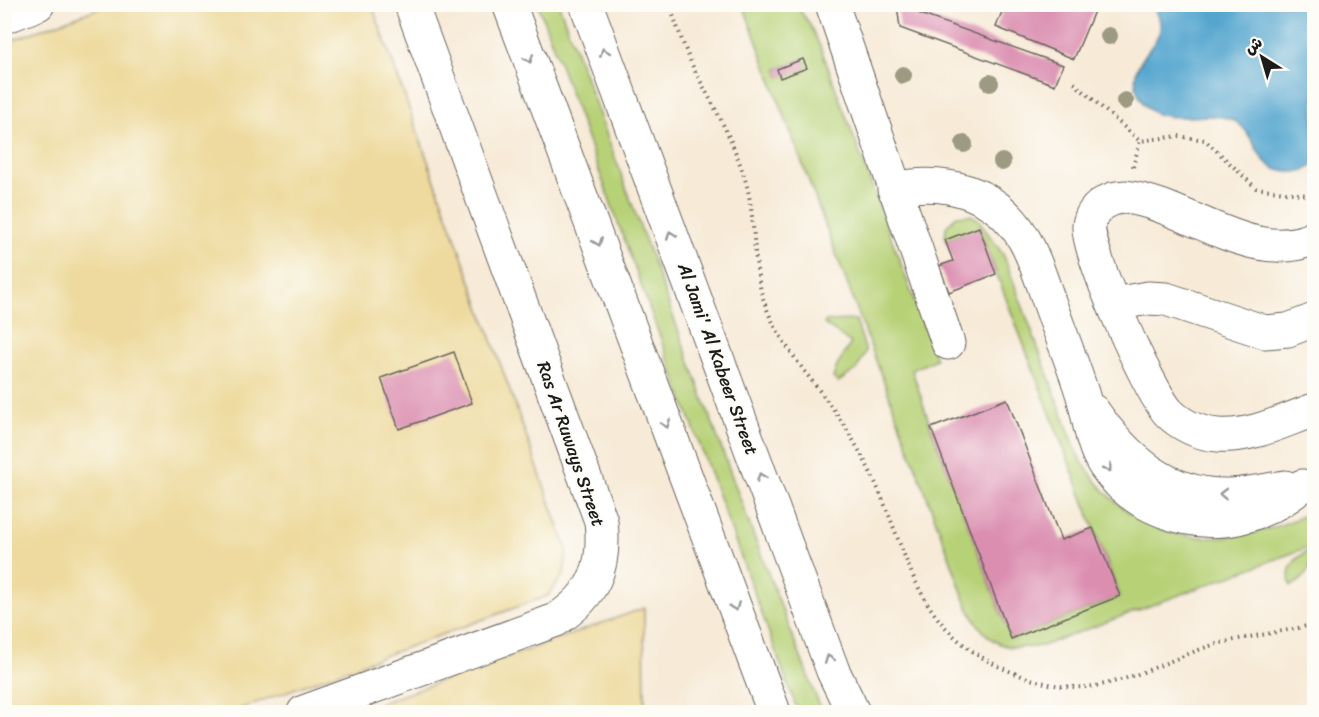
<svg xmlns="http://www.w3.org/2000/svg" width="1319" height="717" font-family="Sriracha,'Playpen Sans Arabic',sans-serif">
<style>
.green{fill:#b7d177;stroke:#6a764a;stroke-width:1.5;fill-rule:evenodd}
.sand{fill:#eeda9e;stroke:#857b5d;stroke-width:1.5}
.water{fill:#54a6cf;stroke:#386176;stroke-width:1.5}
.building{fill:#db8eb0}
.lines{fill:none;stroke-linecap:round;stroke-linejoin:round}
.minor-casing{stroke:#69645d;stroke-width:35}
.major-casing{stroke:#69645d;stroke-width:35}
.path{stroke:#69645d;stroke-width:4;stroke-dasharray:1.5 4.5;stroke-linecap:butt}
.minor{stroke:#fff;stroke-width:33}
.major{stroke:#fff;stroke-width:33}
.tree{fill:#9c9b82}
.oneway{stroke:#999}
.labels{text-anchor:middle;stroke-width:4.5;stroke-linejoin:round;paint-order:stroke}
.street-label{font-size:18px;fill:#1c1c1c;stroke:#fdfcf7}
</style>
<rect width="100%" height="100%" fill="#fdfcf7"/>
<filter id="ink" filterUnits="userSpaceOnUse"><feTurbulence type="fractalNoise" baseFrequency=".0167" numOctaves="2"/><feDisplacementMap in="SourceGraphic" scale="12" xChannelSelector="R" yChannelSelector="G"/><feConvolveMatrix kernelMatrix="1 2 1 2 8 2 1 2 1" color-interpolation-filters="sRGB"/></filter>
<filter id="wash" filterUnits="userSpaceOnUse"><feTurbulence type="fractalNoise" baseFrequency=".008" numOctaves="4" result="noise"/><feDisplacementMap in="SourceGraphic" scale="24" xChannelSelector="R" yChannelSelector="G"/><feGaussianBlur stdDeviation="1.35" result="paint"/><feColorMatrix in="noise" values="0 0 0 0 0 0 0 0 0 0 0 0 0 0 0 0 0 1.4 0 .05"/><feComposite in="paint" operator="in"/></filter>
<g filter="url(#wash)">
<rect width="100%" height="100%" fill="#f7ead7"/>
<g class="green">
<path d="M538 5H559L753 534 822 712H798Z"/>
<path d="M743 5H796L809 23 820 46 936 359 912 370 931 428 1011 639 1120 596 979 228 945 240 946 227 956 216 971 215 978 219 1004 256 1078 456C1123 528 1184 552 1267 529 1284 525 1299 517 1314 511V545L1042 646C1028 647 1010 650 996 642 968 625 959 581 948 553ZM803 59 806 68 780 77 777 69Z"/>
<path d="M856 320 866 352 856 370 838 382 833 378 837 366 851 343 824 324 826 321Z"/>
<path d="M1314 548C1315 562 1305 581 1291 586 1284 567 1298 555 1314 548Z"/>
</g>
<g class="sand">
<path d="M108 5H372L567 550 564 574 547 596 231 712H5L4 43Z"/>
<path d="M644 608 645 712H356Z"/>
</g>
<path class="water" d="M1151 5H1314V165C1307 170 1298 173 1288 172 1252 169 1258 129 1230 119 1199 108 1151 135 1137 90 1125 52 1182 41 1151 5Z"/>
<g id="blocks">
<g class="building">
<path d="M1005 4H1097L1074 59 996 27Z"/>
<path d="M897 5H919L920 14 1063 65 1055 85 900 28Z"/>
<path d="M803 59 807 68 780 78 777 69Z"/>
<path d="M979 227 996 274 949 292 939 266 953 261 945 240Z"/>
<path d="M454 352 472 403 399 429 381 378Z"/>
<path d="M1007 399 1061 540 1093 528 1120 596 1011 639 931 428Z"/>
</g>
</g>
</g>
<g filter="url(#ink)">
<use href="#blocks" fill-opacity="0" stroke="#69645d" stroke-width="1.5"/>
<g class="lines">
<defs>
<g id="minor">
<path d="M832 4 948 343"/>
<path d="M4 17 38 4"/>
<path d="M894 189C945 178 996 191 1024 239 1036 260 1043 285 1051 307 1061 335 1073 364 1082 393 1090 418 1090 443 1105 466 1124 495 1155 511 1187 518 1229 527 1270 512 1302 486"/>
<path d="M1314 238C1252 266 1188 205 1126 197 1109 197 1092 207 1089 225 1085 249 1150 394 1169 413 1181 425 1200 434 1218 435 1250 438 1285 420 1314 410"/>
<path d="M1114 304 1148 298 1166 299 1265 332 1288 330 1314 320"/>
<path d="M1093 411C1125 457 1166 495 1225 495 1245 495 1265 490 1285 487"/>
<path d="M304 712 556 620C595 594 606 567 601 521L411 4"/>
</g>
<g id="major">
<path d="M509 4 774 712"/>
<path d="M586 4 833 671 853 712"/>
</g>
</defs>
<use href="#minor" class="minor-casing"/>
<use href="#major" class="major-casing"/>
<g class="path">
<path d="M669 4C678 28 685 52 697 75 717 112 732 138 745 179 758 223 750 269 768 312 788 358 825 392 850 435 862 455 873 476 882 498 912 570 921 629 1000 667 1022 677 1047 686 1073 687 1116 690 1171 658 1213 645 1246 636 1281 633 1314 624"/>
<path d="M1074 83 1140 141"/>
<path d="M1133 167 1140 141 1178 136 1205 140 1256 188 1314 196"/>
<path d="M1310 194 1314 189"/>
</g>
<use href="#minor" class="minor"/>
<use href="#major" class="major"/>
</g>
<g class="tree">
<circle cx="1109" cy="36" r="9"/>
<circle cx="903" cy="75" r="9"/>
<circle cx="990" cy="83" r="9"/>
<circle cx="1125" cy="101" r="9"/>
<circle cx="964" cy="144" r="9"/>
<circle cx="1002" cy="162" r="9"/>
</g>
<defs><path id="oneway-chevron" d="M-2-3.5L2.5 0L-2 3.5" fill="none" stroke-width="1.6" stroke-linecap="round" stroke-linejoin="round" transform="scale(1.5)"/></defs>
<g class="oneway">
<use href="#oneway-chevron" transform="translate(604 52) rotate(-110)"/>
<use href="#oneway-chevron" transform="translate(529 59) rotate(69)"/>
<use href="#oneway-chevron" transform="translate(671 235) rotate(-110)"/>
<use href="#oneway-chevron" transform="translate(598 242) rotate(69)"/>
<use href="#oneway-chevron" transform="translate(666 424) rotate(69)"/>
<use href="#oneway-chevron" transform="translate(1108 468) rotate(53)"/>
<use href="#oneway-chevron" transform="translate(761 477) rotate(-110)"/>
<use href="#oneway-chevron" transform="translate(1223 494) rotate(-179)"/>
<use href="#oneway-chevron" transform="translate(735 607) rotate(69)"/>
<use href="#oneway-chevron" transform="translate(829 659) rotate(-110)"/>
</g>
</g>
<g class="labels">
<g class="street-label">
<text transform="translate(718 359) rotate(70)" y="6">Al Jami' Al Kabeer Street</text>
<text transform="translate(571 444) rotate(71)" y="6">Ras Ar Ruways Street</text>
</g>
</g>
<rect width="1319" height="717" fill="none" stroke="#fdfcf7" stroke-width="24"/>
<g transform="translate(1262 57) rotate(323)" stroke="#fdfcf7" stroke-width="4.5" paint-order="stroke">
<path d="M0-4.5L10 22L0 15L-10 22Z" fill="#1c1c1c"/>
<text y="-9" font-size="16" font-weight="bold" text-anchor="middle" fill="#1c1c1c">ش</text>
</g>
</svg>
